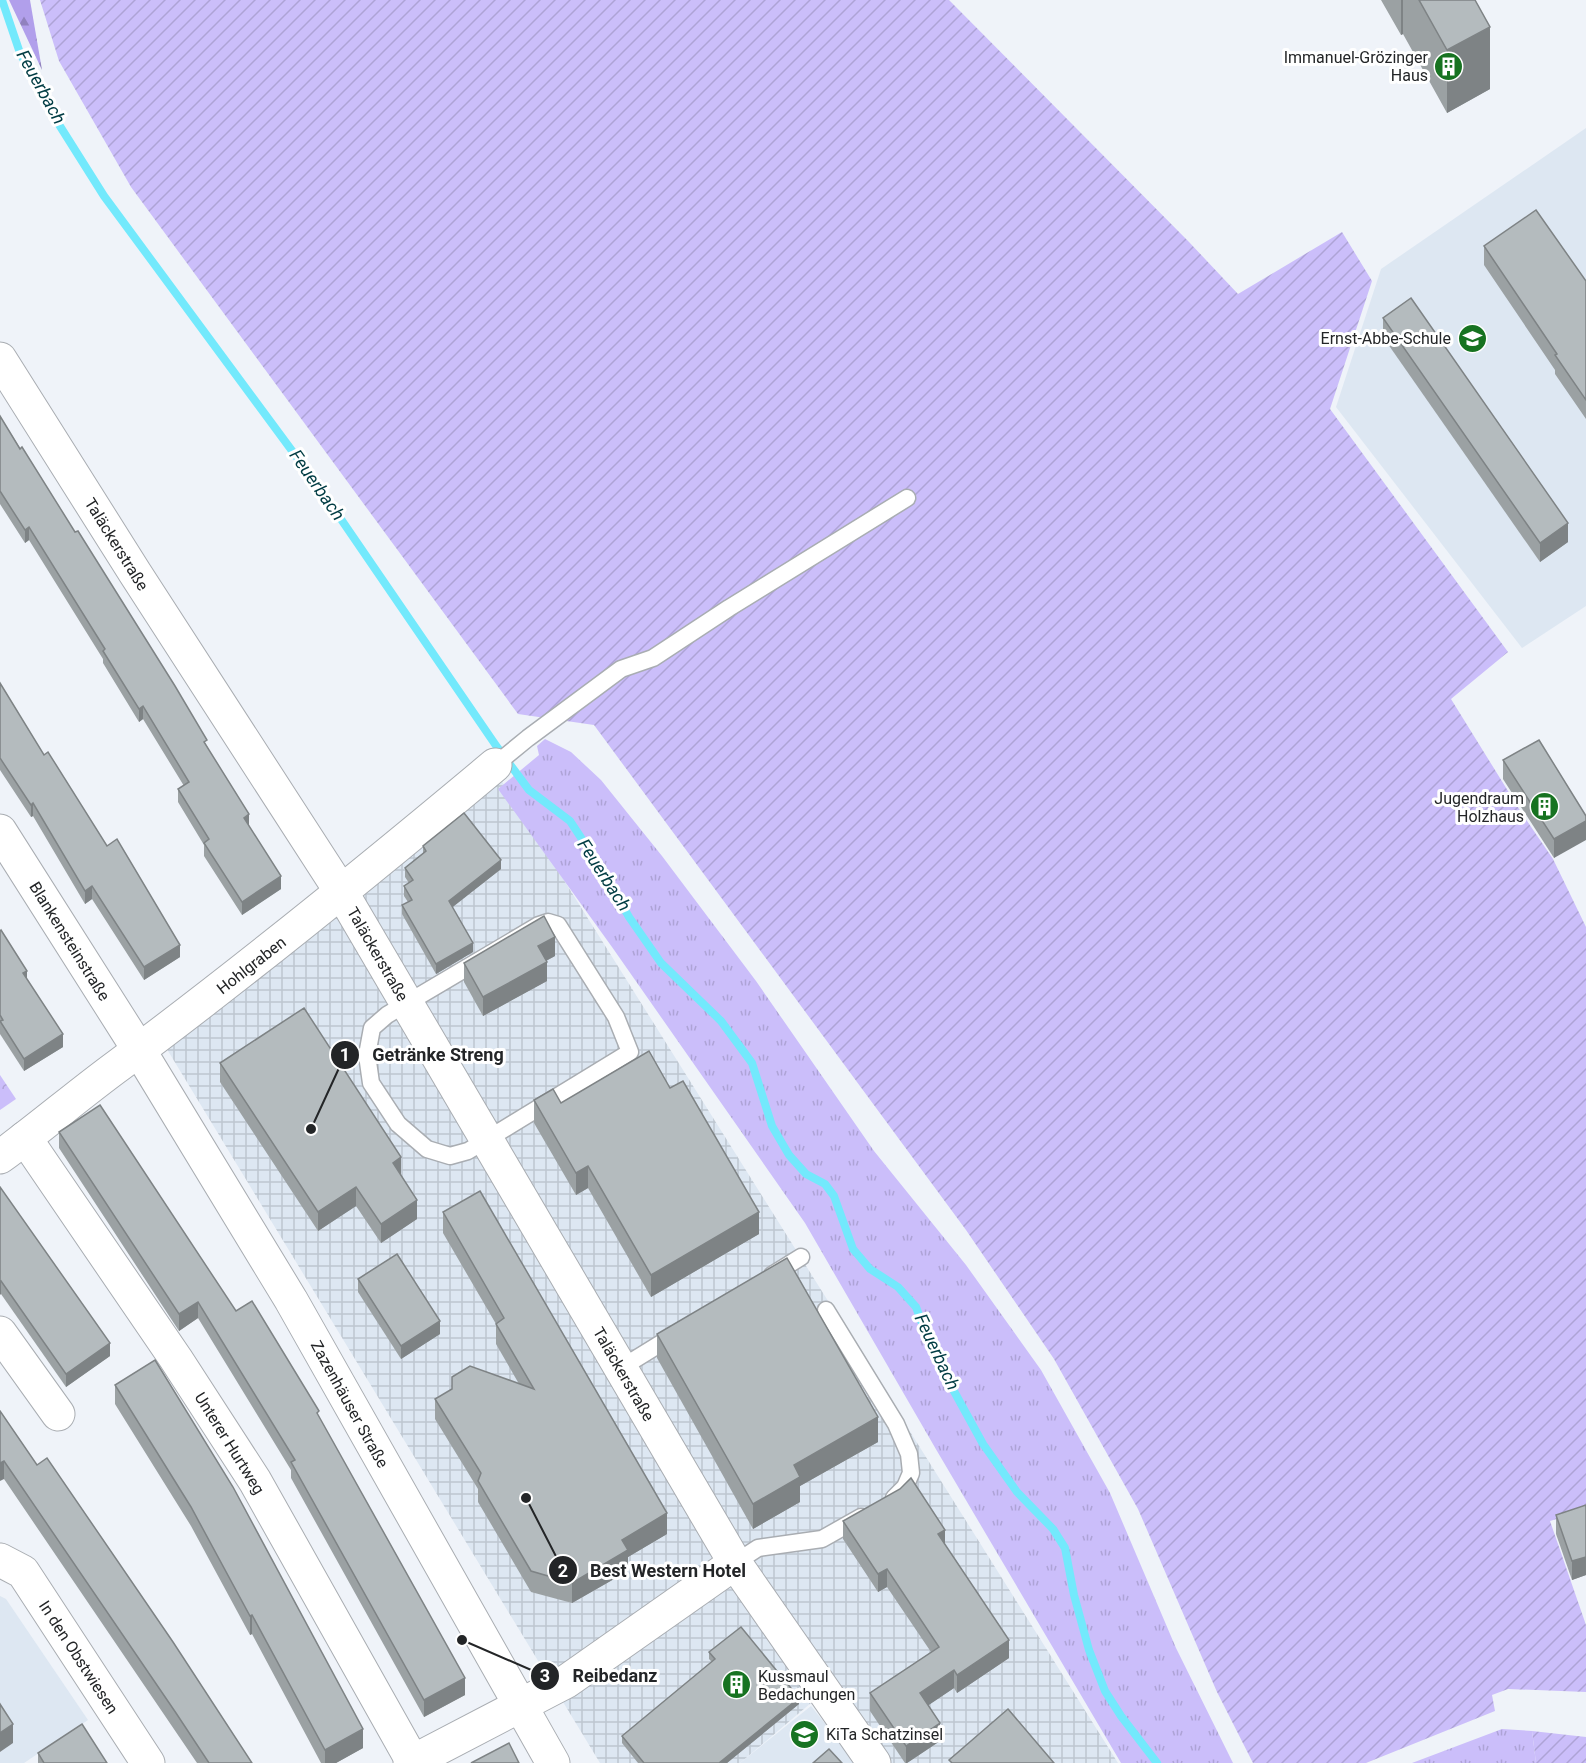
<svg xmlns="http://www.w3.org/2000/svg" width="1586" height="1763" font-family="Roboto,sans-serif">
<style>
.built{fill:#dde7f2}
.industrial{fill:url(#industrial-grid)}
.grass{fill:url(#grass-tufts)}
.forest{fill:url(#forest-firs)}
.park{fill:url(#park-crowns)}
.garden{fill:url(#garden-furrows)}
.lines{fill:none;stroke-linecap:round;stroke-linejoin:round}
.stream{stroke:#73e9fc;stroke-width:8}
.lane-casing{stroke:#a9adb2;stroke-width:19}
.street-casing{stroke:#a9adb2;stroke-width:35}
.lane{stroke:#fff;stroke-width:16}
.street{stroke:#fff;stroke-width:33}
.wall{fill:#9ba1a3}
.shaded-wall{fill:#7e8385}
.building{fill:#b4bbbe;stroke:#7e8385;stroke-width:1.5}
.labels{text-anchor:middle;stroke-width:6;stroke-linejoin:round;paint-order:stroke}
.poi-label{font-size:16px;fill:#232527;stroke:#fff;text-anchor:end}
.street-label{font-size:16px;fill:#232527;stroke:#fff}
.water-label{font-size:18px;font-style:italic;fill:#003c43;stroke:#fff}
.leader{fill:none;stroke:#232527;stroke-width:2}
.callout-dot{fill:#232527;stroke:#fff;stroke-width:2}
.mark-label{font-size:18px;text-anchor:middle;font-weight:bold;fill:#fff}
.callout-label{font-size:18px;text-anchor:middle;font-weight:bold;fill:#232527;stroke:#fff;stroke-width:6;stroke-linejoin:round;paint-order:stroke}
</style>
<defs>
<pattern id="industrial-grid" width="8" height="8" patternUnits="userSpaceOnUse" patternTransform="scale(1.5)"><rect width="8" height="8" fill="#dde7f2"/><path d="M0 4h8M4 0v8" fill="none" stroke="#bdc6d0"/></pattern>
<pattern id="grass-tufts" width="24" height="20" patternUnits="userSpaceOnUse" patternTransform="scale(1.5)"><rect width="24" height="20" fill="#cbbefa"/><path d="M3 7l-1-3M5 7V3M7 7l1-3M15 17l-1-3M17 17v-4M19 17l1-3" fill="none" stroke="#aea3d6"/></pattern>
<pattern id="forest-firs" width="22" height="20" patternUnits="userSpaceOnUse" patternTransform="scale(1.5)"><rect width="22" height="20" fill="#b19feb"/><path d="M5 1l3.5 6h-7zM16 11l3.5 6h-7z" fill="#9081be"/></pattern>
<pattern id="park-crowns" width="20" height="18" patternUnits="userSpaceOnUse" patternTransform="scale(1.5)"><rect width="20" height="18" fill="#cbbefa"/><path d="M2 6a3 3 0 1 1 6 0M12 15a3 3 0 1 1 6 0" fill="none" stroke="#aea3d6"/></pattern>
<pattern id="garden-furrows" width="10" height="10" patternUnits="userSpaceOnUse" patternTransform="scale(1.5)"><rect width="10" height="10" fill="#cbbefa"/><path d="M-1 1l2-2M0 10L10 0M9 11l2-2" fill="none" stroke="#aea3d6"/></pattern>
</defs>
<rect width="100%" height="100%" fill="#eff3f9"/>
<g class="built">
<path d="M1586 128V606L1522 648 1336 407 1381 269Z"/>
<path d="M0 1596 6 1599 88 1720 24 1763H0Z"/>
<path d="M811 1706 857 1763H740Z"/>
</g>
<path class="industrial" d="M486 756 1118 1763H866L818 1697 740 1763H600L162 1041Z"/>
<g class="grass">
<path d="M545 739 571 752 601 780 662 856 756 981 874 1151 966 1265 1041 1370 1110 1493 1176 1648 1233 1763H1121L937 1451 805 1223 612 947 498 789 539 755 537 746Z"/>
<path d="M1502 1729 1532 1731 1536 1763H1412Z"/>
</g>
<path class="forest" d="M9 0H30L42 70Z"/>
<path class="park" d="M0 1075 16 1099 0 1110Z"/>
<g class="garden">
<path d="M40 0H949L1189 242 1238 294 1342 232 1372 281 1330 409 1508 652 1451 699 1521 812 1553 859 1586 927V1510L1550 1521 1586 1625V1692L1508 1689 1492 1695 1495 1711 1366 1763H1253L1217 1692 1138 1509 1054 1359 966 1230 594 725 518 714 131 187 59 61Z"/>
<path d="M1532 1731 1586 1737V1763H1536Z"/>
</g>
<g class="lines">
<path class="stream" d="M2 0 20 53 58 123 104 196 321 490 497 747 529 790 570 821 599 865 629 917 661 963 721 1021 752 1063 772 1126 789 1155 806 1174 825 1184 834 1196 853 1249 870 1269 898 1287 916 1307 933 1353 983 1444 1017 1492 1053 1529 1065 1548 1074 1595 1089 1650 1105 1691 1121 1716 1157 1763"/>
<defs>
<g id="lane">
<path d="M495 765 528 738 621 669 653 658 729 608 907 498"/>
<path d="M548 922 558 925 616 1017 630 1052 468 1151 450 1156 427 1149 398 1124 371 1083 367 1055 372 1028 387 1015 539 925Z"/>
<path d="M772 1275 801 1257"/>
<path d="M826 1310 896 1424 909 1454 911 1473 905 1487 894 1498"/>
<path d="M621 1368 676 1334"/>
<path d="M735 1563 758 1548 822 1539 861 1517"/>
</g>
<g id="street">
<path d="M0 359 135 573 342 893 735 1563 874 1763"/>
<path d="M0 831 139 1050 291 1300 553 1763"/>
<path d="M25 1138 176 1359 255 1481 413 1762"/>
<path d="M0 1157C41 1127 78 1095 119 1065 248 969 372 868 495 765"/>
<path d="M0 1333 58 1414"/>
<path d="M0 1560 23 1572 148 1763"/>
<path d="M410 1763 567 1681 735 1563"/>
</g>
</defs>
<use href="#lane" class="lane-casing"/>
<use href="#street" class="street-casing"/>
<use href="#lane" class="lane"/>
<use href="#street" class="street"/>
</g>
<g class="wall">
<path d="M1381 0H1475L1490 89 1447 113 1403 34 1401 35Z"/>
<path d="M1484 246 1586 281V419L1555 374V370L1484 265Z"/>
<path d="M1383 318 1568 542 1540 562 1383 337Z"/>
<path d="M0 416 207 746 281 889 242 915 204 856V845L178 802V789L184 786 143 719 139 722 103 663V659L29 540 25 543 0 504Z"/>
<path d="M0 683 44 755 107 846 180 957 144 980 92 899 85 904 33 816 31 817 0 770Z"/>
<path d="M1503 760 1586 816 1554 858 1503 779Z"/>
<path d="M423 846 501 869 452 907 473 952 436 974 402 914V905L408 902 404 896V886L409 883 405 877V868L423 853Z"/>
<path d="M0 931 63 1047 24 1071 0 1034Z"/>
<path d="M555 956 546 961 547 981 483 1016 464 982V963Z"/>
<path d="M220 1063 401 1176 417 1219 381 1243 356 1206 318 1231 220 1082Z"/>
<path d="M534 1100 759 1234 651 1297 588 1188 576 1195 534 1123Z"/>
<path d="M59 1132 236 1311 319 1417 465 1695 424 1717 291 1478V1470L198 1318 179 1331 59 1148Z"/>
<path d="M0 1187 110 1356 66 1387 1 1294Z"/>
<path d="M443 1212 667 1534 628 1557V1571L572 1603 531 1592 478 1502V1489L435 1419V1399L519 1384 496 1344V1324L443 1233Z"/>
<path d="M358 1279 440 1334 401 1359 358 1292Z"/>
<path d="M657 1334 878 1442 800 1486V1502L753 1529 657 1358Z"/>
<path d="M115 1385 363 1748 336 1763H321L252 1634 250 1635 191 1526 115 1404Z"/>
<path d="M0 1411 37 1465 252 1763H197L4 1479Z"/>
<path d="M1586 1505V1575L1572 1580 1556 1534V1515Z"/>
<path d="M843 1521 945 1545 1009 1658 957 1693 954 1688 928 1705 940 1741 907 1763H905L870 1711V1693L931 1652 887 1587 878 1592 843 1539Z"/>
<path d="M709 1652 799 1704 727 1763H638L622 1743V1736L712 1662 709 1659Z"/>
<path d="M38 1753 107 1763H38Z"/>
</g>
<g class="shaded-wall">
<path d="M1401 0H1403V34L1401 35Z"/>
<path d="M1490 27V89L1447 113V50Z"/>
<path d="M1568 523V542L1540 562V543Z"/>
<path d="M29 527V540L25 543V530Z"/>
<path d="M143 706V719L139 722V709Z"/>
<path d="M33 803V816L31 817V805Z"/>
<path d="M249 814V827L244 818Z"/>
<path d="M1586 821V840L1554 858V839Z"/>
<path d="M501 860V869L449 910V901Z"/>
<path d="M281 876V889L242 915V902Z"/>
<path d="M92 886V899L85 904V891Z"/>
<path d="M555 937V956L538 965V946Z"/>
<path d="M473 943V952L436 974V964Z"/>
<path d="M180 945V957L144 980V967Z"/>
<path d="M547 962V981L483 1016V997Z"/>
<path d="M27 971V983L23 973Z"/>
<path d="M63 1034V1047L24 1071V1059Z"/>
<path d="M401 1157V1176L393 1163Z"/>
<path d="M588 1166V1188L576 1195V1173Z"/>
<path d="M356 1187V1206L318 1231V1212Z"/>
<path d="M417 1200V1219L381 1243V1224Z"/>
<path d="M759 1212V1234L651 1297V1275Z"/>
<path d="M1 1281V1294L0 1295V1282Z"/>
<path d="M198 1302V1318L179 1331V1314Z"/>
<path d="M440 1321V1334L401 1359V1346Z"/>
<path d="M110 1343V1356L66 1387V1374Z"/>
<path d="M878 1417V1442L800 1486V1502L753 1529V1504L794 1465Z"/>
<path d="M4 1461V1479L0 1481V1463Z"/>
<path d="M667 1513V1534L628 1557V1571L572 1603V1583L622 1540Z"/>
<path d="M945 1530V1548L938 1534Z"/>
<path d="M1586 1557V1575L1572 1580V1561Z"/>
<path d="M887 1569V1587L878 1592V1574Z"/>
<path d="M252 1615V1634L250 1635V1616Z"/>
<path d="M1009 1640V1658L957 1693V1675Z"/>
<path d="M954 1670V1688L920 1711V1693Z"/>
<path d="M465 1678V1695L424 1717V1700Z"/>
<path d="M799 1698V1704L727 1763H719Z"/>
<path d="M940 1723V1741L907 1763H906V1746Z"/>
<path d="M13 1724V1743L0 1752V1733Z"/>
<path d="M363 1729V1748L336 1763H325V1750Z"/>
</g>
<g class="building">
<path d="M1419 0H1475L1490 27 1447 50Z"/>
<path d="M1536 210 1586 281V400L1555 355 1557 354 1484 246Z"/>
<path d="M1411 298 1568 523 1540 543 1383 318Z"/>
<path d="M0 416 20 449 22 447 75 532 78 531 175 686 207 740 204 742 249 814 244 818 281 876 242 902 204 843 209 839 178 789 189 782 143 706 139 709 103 651 105 649 29 527 25 530 0 491Z"/>
<path d="M0 683 44 755 48 752 107 846 117 839 180 945 144 967 92 886 85 891 33 803 31 805 0 758Z"/>
<path d="M1539 740 1586 816V821L1554 839 1503 760Z"/>
<path d="M464 813 501 860 449 901 473 943 436 964 402 905 412 900 404 886 413 880 405 868 426 851 423 846Z"/>
<path d="M544 916 555 937 538 946 547 962 483 997 464 963Z"/>
<path d="M1 930 27 971 23 973 63 1034 24 1059 0 1021 3 1020 0 1015V931Z"/>
<path d="M304 1008 401 1157 393 1163 417 1200 381 1224 356 1187 318 1212 220 1063Z"/>
<path d="M649 1051 670 1088 683 1081 759 1212 651 1275 588 1166 576 1173 534 1100 553 1089 561 1103Z"/>
<path d="M100 1105 236 1311 252 1301 319 1411 317 1413 465 1678 424 1700 291 1462 295 1460 198 1302 179 1314 59 1132Z"/>
<path d="M0 1187 110 1343 66 1374 1 1281 0 1282Z"/>
<path d="M480 1191 667 1513 622 1540 628 1550 572 1583 531 1571 478 1481 481 1473 435 1399 452 1389V1377L470 1366 534 1389 496 1324 504 1318 443 1212Z"/>
<path d="M397 1254 440 1321 401 1346 358 1279Z"/>
<path d="M787 1258 878 1417 794 1465 800 1477 753 1504 657 1334Z"/>
<path d="M155 1360 233 1487 363 1729 325 1750 252 1615 250 1616 191 1507 115 1385Z"/>
<path d="M0 1411 37 1465 47 1458 173 1642 252 1763H209L176 1713 4 1461 0 1463Z"/>
<path d="M911 1478 945 1530 938 1534 1009 1640 957 1675 954 1670 920 1693 940 1723 906 1746 870 1693 939 1647 887 1569 878 1574 843 1521 900 1489Z"/>
<path d="M1586 1505V1557L1572 1561 1556 1515Z"/>
<path d="M741 1627 799 1698 719 1763H644L622 1736 715 1659 709 1652Z"/>
<path d="M0 1704 13 1724 0 1733Z"/>
<path d="M1008 1709 1054 1763H952L949 1760Z"/>
<path d="M82 1724 107 1763H44L38 1753Z"/>
<path d="M509 1743 519 1763H471Z"/>
<path d="M829 1749 842 1763H813Z"/>
</g>
<defs>
<symbol id="building-disc" viewBox="-11 -11 22 22"><circle r="9.5" fill="#177321" stroke="#fff"/><path d="M-4-6H4V6H1V3H-1V6H-4ZM-2.5-4.3h1.7v1.8h-1.7ZM.8-4.3h1.7v1.8H.8ZM-2.5-1h1.7V.8h-1.7ZM.8-1h1.7V.8H.8Z" fill="#fff"/></symbol>
<symbol id="school-disc" viewBox="-11 -11 22 22"><circle r="9.5" fill="#177321" stroke="#fff"/><path d="M0-5L7-2L0 1L-7-2ZM-4 1L0 2.5L4 1V4Q0 6-4 4Z" fill="#fff"/></symbol>
</defs>
<g fill-rule="evenodd">
<use href="#building-disc" x="1432" y="50" width="33" height="33"/>
<use href="#school-disc" x="1456" y="322" width="33" height="33"/>
<use href="#building-disc" x="1528" y="790" width="33" height="33"/>
<use href="#building-disc" x="720" y="1668" width="33" height="33"/>
<use href="#school-disc" x="788" y="1718" width="33" height="33"/>
</g>
<g class="labels">
<g class="poi-label">
<text x="1428" y="63">Immanuel-Grözinger<tspan x="1428" dy="18">Haus</tspan></text>
<text x="1451" y="344">Ernst-Abbe-Schule</text>
<text x="1524" y="804">Jugendraum<tspan x="1524" dy="18">Holzhaus</tspan></text>
<text x="758" y="1682" text-anchor="start">Kussmaul<tspan x="758" dy="18">Bedachungen</tspan></text>
<text x="826" y="1740" text-anchor="start">KiTa Schatzinsel</text>
</g>
<g class="street-label">
<text transform="translate(117 544) rotate(58)" y="6">Taläckerstraße</text>
<text transform="translate(70 941) rotate(58)" y="6">Blankensteinstraße</text>
<text transform="translate(378 954) rotate(60)" y="6">Taläckerstraße</text>
<text transform="translate(251 965) rotate(-38)" y="6">Hohlgraben</text>
<text transform="translate(624 1374) rotate(60)" y="6">Taläckerstraße</text>
<text transform="translate(350 1404) rotate(61)" y="6">Zazenhäuser Straße</text>
<text transform="translate(230 1443) rotate(58)" y="6">Unterer Hurtweg</text>
<text transform="translate(79 1657) rotate(57)" y="6">In den Obstwiesen</text>
</g>
<g class="water-label">
<text transform="translate(41 87) rotate(61)" y="6">Feuerbach</text>
<text transform="translate(317 485) rotate(55)" y="6">Feuerbach</text>
<text transform="translate(604 875) rotate(57)" y="6">Feuerbach</text>
<text transform="translate(937 1352) rotate(65)" y="6">Feuerbach</text>
</g>
</g>
<path class="leader" d="M311 1129L345 1055M526 1498L563 1570M462 1640L545 1676"/>
<g class="callout-dot">
<circle cx="311" cy="1129" r="6"/>
<circle cx="526" cy="1498" r="6"/>
<circle cx="462" cy="1640" r="6"/>
<circle cx="345" cy="1055" r="15"/>
<circle cx="563" cy="1570" r="15"/>
<circle cx="545" cy="1676" r="15"/>
</g>
<g class="mark-label">
<text x="345" y="1061">1</text>
<text x="563" y="1577">2</text>
<text x="545" y="1682">3</text>
</g>
<g class="callout-label">
<text x="438" y="1061">Getränke Streng</text>
<text x="668" y="1577">Best Western Hotel</text>
<text x="615" y="1682">Reibedanz</text>
</g>
</svg>
